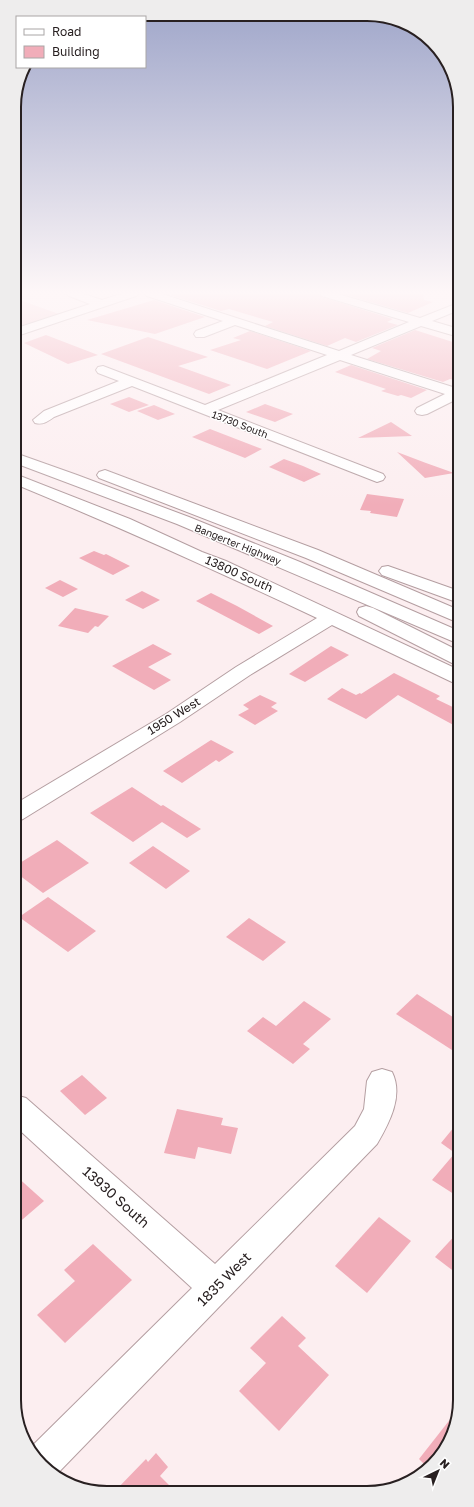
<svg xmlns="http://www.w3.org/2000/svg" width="474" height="1507" font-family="'Golos Text',sans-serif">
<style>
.green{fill:#f2c3cb}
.building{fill:#f1adb9}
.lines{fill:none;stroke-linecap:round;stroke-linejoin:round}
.minor-casing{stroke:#b49ea1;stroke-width:2}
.highway-casing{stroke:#b49ea1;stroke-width:2}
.minor{fill:#fff;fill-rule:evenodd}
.highway{fill:#fff;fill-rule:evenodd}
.labels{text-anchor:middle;stroke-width:3;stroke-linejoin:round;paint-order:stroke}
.far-street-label{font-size:10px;fill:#282021;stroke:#fff}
.street-label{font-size:12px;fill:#282021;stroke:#fff}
.near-street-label{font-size:14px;fill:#282021;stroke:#fff}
.rim{fill:none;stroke:#282021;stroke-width:2}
</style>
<rect width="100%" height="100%" fill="#fceef0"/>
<path class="green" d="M14 298 59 314 14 328Z"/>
<g class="building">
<path d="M173 294H319L322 297 393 319 387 322 398 325 356 342 345 338 327 346 265 326 273 322 229 309 221 311 170 295Z"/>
<path d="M343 294H423L424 300 433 302 408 313Z"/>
<path d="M154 300 205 317 155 334 87 320Z"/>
<path d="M415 330 459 344V381L450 379 443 382 367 359 381 351 372 348Z"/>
<path d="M250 331 311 351 267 369 210 350 241 340 233 338Z"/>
<path d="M46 335 98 355 68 364 24 343Z"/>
<path d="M148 337 208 357 178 366 231 385 209 394 101 354Z"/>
<path d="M351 365 427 390 411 398 401 395 398 396 381 391 386 389 335 372Z"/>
<path d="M129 397 149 405 129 412 110 404Z"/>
<path d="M265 404 293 414 275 422 246 412Z"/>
<path d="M154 405 175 414 158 420 137 411Z"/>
<path d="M391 422 412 436 358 438Z"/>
<path d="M210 429 262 449 245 458 192 437Z"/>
<path d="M397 452 426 463 454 473 425 478Z"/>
<path d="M284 459 303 466 321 474 304 482 269 467Z"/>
<path d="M367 494 404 499 397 517 370 513 371 511 360 510Z"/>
<path d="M94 551 104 555 106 554 130 566 113 575 79 558Z"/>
<path d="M60 580 78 589 63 597 45 588Z"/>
<path d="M142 591 160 600 143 609 125 600Z"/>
<path d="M211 593 237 606 273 626 259 634 196 601Z"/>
<path d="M75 608 109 616 98 627 95 626 88 633 58 626Z"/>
<path d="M153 644 172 654 148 667 171 680 154 690 112 666Z"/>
<path d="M331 646 349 655 305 682 289 674Z"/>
<path d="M394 673 440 696 436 699 459 710V728L398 695 366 719 327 699 342 688 356 695 360 693 361 694Z"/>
<path d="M260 695 277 703 271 707 278 711 255 725 238 715 249 709 243 705Z"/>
<path d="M211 740 234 752 219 762 216 760 182 783 163 771Z"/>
<path d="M132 787 161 806 163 805 201 829 187 838 162 822 133 842 90 813Z"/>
<path d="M57 840 89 863 43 893 15 872V866Z"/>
<path d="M153 846 190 871 166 889 129 863Z"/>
<path d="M48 897 96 931 68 952 19 917Z"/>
<path d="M249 918 286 942 263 961 226 937Z"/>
<path d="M417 994 459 1021V1043L452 1050 396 1014Z"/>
<path d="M304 1001 331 1019 303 1044 310 1049 293 1064 247 1031 263 1017 276 1026Z"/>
<path d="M82 1075 107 1098 85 1115 60 1091Z"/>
<path d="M177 1109 223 1118 221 1125 238 1128 231 1154 198 1147 195 1159 164 1153Z"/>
<path d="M459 1121 460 1141V1198L432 1180 455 1153 441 1143Z"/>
<path d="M15 1175 44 1201 16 1225Z"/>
<path d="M379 1217 411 1241 367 1293 335 1266Z"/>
<path d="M460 1230V1276L435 1257Z"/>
<path d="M93 1244 132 1280 65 1343 37 1315 75 1281 64 1270Z"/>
<path d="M282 1316 306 1338 298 1346 329 1375 279 1431 239 1391 266 1363 250 1348Z"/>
<path d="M459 1408 453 1436 437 1461 427 1467 419 1459Z"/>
<path d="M156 1453 168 1467 160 1476 175 1491H115L146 1459 148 1462Z"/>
</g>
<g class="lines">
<defs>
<g id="minor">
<path d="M67 294H84L102 300 121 294H138L136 296 14 337V329L90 304 69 296Z"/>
<path d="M145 294H162L339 351 409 322 322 296 320 294H338L420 318 458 303 459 310 432 321 459 329V337L421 326 351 355 459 389V398L427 414 422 415 417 414 415 411 417 408 445 394 340 360 218 410 383 474 385 477 383 480 377 482 132 386 54 417C47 422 43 425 35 423L33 420 44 411 119 381 98 373 96 370 98 367 103 366 205 405 327 355 235 325 204 337H196L194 334 196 331 223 321 147 296Z"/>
<path d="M15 474 130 519 202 552 226 561 459 670V684L452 682 332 625 250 675 180 722 23 819 15 822V804L166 714 236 667 317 618C217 571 117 526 15 484Z"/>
<path d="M382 1069 392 1072C404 1096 389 1123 377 1144L57 1474 41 1465 31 1447 192 1288 15 1126V1095L26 1098 215 1264 355 1126 364 1109 367 1081 372 1072Z"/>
</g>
<g id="highway">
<path d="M15 453 77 475 189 517 300 562 459 631V644L177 524 15 463Z"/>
<path d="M105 470 318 550 459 610V623L306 558 99 478 97 475 99 472Z"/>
<path d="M388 566 459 591V603L382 575 379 571 382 567Z"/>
<path d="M366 606 373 608 459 651V665L452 663 359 616 357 612 359 608Z"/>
</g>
</defs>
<use href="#minor" class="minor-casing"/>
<use href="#highway" class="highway-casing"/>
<use href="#minor" class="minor"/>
<use href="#highway" class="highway"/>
</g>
<linearGradient id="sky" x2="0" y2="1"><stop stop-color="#9ea5c9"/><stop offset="0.58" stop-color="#fef7f8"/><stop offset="1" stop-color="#fef7f8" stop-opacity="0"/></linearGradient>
<rect width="474" height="505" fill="url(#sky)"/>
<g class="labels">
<g class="far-street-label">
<text transform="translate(240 424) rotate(21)" y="4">13730 South</text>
<text transform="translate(238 544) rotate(22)" y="4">Bangerter Highway</text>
</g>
<g class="street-label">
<text transform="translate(239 574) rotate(24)" y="4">13800 South</text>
<text transform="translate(174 716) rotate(-32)" y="4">1950 West</text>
</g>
<g class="near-street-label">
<text transform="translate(116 1197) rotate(42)" y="5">13930 South</text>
<text transform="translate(224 1279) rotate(-45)" y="5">1835 West</text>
</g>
</g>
<path d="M0 0H474V1507H0ZM107 21H367A86 86 0 0 1 453 107V1400A86 86 0 0 1 367 1486H107A86 86 0 0 1 21 1400V107A86 86 0 0 1 107 21Z" fill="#eeeded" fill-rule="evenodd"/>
<path class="rim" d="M107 21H367A86 86 0 0 1 453 107V1400A86 86 0 0 1 367 1486H107A86 86 0 0 1 21 1400V107A86 86 0 0 1 107 21Z"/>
<rect x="16" y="16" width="130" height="52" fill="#ffffff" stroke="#a9a6a6"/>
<rect x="24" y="29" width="20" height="6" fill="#ffffff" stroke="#a9a6a6"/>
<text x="52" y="36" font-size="12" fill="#282021">Road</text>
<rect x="24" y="46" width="20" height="12" fill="#f1adb9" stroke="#a9a6a6"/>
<text x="52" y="56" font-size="12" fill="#282021">Building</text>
<g transform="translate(438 1471) rotate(43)" stroke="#ffffff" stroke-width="3" paint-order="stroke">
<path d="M0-3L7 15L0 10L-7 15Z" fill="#282021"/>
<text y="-6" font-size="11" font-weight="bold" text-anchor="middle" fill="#282021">N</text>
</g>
</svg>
